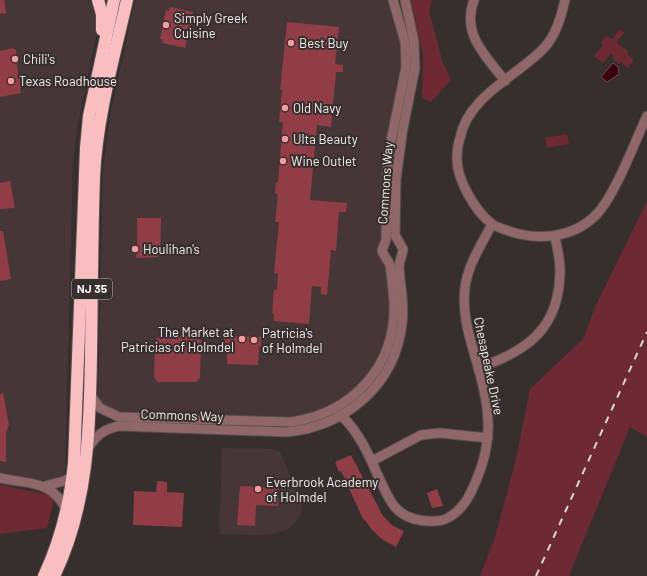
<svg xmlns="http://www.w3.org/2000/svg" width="647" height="576" font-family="Barlow,sans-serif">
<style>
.built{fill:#463637}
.green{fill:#6d2a34}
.water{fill:#3b000d;stroke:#724750}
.building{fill:#913d48}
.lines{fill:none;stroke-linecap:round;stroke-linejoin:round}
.minor-casing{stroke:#554d4d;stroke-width:11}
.highway-casing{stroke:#554d4d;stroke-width:14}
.minor{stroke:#8f676a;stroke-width:9}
.highway{stroke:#f9bec2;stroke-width:12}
.rail{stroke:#ded7d7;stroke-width:2;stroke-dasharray:7 7;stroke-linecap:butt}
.poi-dot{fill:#f49aa2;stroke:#372e2e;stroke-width:1.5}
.labels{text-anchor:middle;stroke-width:4;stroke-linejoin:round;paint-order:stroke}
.shield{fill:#372e2e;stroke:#bbb4b4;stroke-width:1}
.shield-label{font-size:12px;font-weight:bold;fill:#f3eded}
.poi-label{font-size:13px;fill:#f3eded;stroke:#372e2e;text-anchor:start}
.street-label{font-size:13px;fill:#f3eded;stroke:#372e2e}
</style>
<rect width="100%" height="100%" fill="#372e2e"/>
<g class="built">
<path d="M0 0H94L99 23 77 127 73 162 65 471 60 479 48 481 0 473Z"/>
<path d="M135 0H390L399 29 403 59 395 110 385 262 390 292V326L378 362 364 383 333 406 293 419 119 414 104 405 101 401 98 393 103 171 110 117Z"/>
<path d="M222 448 274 449 280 452 302 503 301 515 293 525 286 530 273 534 257 535 219 534Z"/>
</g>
<g class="green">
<path d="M411 0H432L429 11 442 60 451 80 431 102 422 98 423 55Z"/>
<path d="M620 29 624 33 616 42 629 52 627 54 634 60 628 68 621 62 619 64 612 58 614 56 611 53 603 63 594 56 603 45 601 43 606 36 612 39Z"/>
<path d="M567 134 569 144 547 148 545 138Z"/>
<path d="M647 201V437L630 427 569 576H480L495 537 516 459 530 389 583 339 596 305Z"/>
<path d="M0 485 55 496 47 528 0 534Z"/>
</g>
<path class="water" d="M613 63 618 67 619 74 607 82 601 77Z"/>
<g class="building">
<path d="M0 0H4L6 13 0 14Z"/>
<path d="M170 7 193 12 185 48 162 43 163 40 160 39 166 10 169 11Z"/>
<path d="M287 22 339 27 335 64 343 65V72H336L331 127 317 125 310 200 347 203 346 212H339L336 251 331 250 327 295 321 294V287L312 286 309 324 274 321V314L272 313 274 290H277L278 274 274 273 279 222H275L278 197 277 194 275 193 276 182H278L283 122H279L282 90H280Z"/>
<path d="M13 48 16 50 18 75 20 74 22 88H20L21 93 0 97V51Z"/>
<path d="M10 181 15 208 0 209V183Z"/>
<path d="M137 218H161L160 255H158V257L136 258 137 252 133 251V246H137Z"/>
<path d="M0 231H3L11 279 0 281Z"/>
<path d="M164 336H197L201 341 200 378 196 382H158L154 377 155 343 157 338Z"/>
<path d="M223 336 261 337V347L259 346 258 365 227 364V346H225Z"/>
<path d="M3 393 9 425 6 432V462L0 461V394Z"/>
<path d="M351 455 383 516 393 526 404 531 396 547 383 540 372 530 365 520 364 521 341 471 339 472 335 462Z"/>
<path d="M157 481 167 482V492L184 493 182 527 133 525 134 491 156 492Z"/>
<path d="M240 486 279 488 278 506 256 505 255 526 237 525Z"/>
<path d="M437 489 443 506 432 508 427 493Z"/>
</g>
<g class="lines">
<defs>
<g id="minor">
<path d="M474 0C461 34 486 56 505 81"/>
<path d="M565 0C561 17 556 36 543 49 517 76 468 96 460 138 458 144 457 152 457 159 457 180 475 211 492 224 496 227 501 228 506 230 536 241 572 239 596 215 615 196 635 141 647 116"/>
<path d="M478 368C528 351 560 328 560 270 560 259 557 247 555 237"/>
<path d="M90 394 100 408 119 417 291 422C353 413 396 366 394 303 393 291 392 278 390 266 389 260 383 256 382 250L386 240 387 176 390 146 406 67 405 42 393 0"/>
<path d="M342 416C360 434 369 455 379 478 384 488 388 499 395 507 405 519 422 522 436 521 451 521 464 506 470 494 497 441 490 407 474 353 468 332 462 310 465 288 467 266 482 244 492 224"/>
<path d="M88 448C97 435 104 429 119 426L287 432C346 426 395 385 402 324 405 305 400 286 399 267 399 260 403 255 403 249L395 235 396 180 402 134 415 68 414 41 405 0"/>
<path d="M372 461 421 435 440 433 488 438"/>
<path d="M0 478C31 485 51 479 67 511"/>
<path d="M45 486 64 481 72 477"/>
</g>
<g id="highway">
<path d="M98 0 102 14V30"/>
<path d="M44 576C61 540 70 503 74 463L86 148 89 116 114 0"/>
<path d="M54 576C88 506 90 430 91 354 92 295 92 235 94 176 97 116 114 57 127 0"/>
</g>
</defs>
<use href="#minor" class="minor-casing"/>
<use href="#highway" class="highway-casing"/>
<use href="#minor" class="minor"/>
<use href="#highway" class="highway"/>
<path class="rail" d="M536 576 647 332"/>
</g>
<g class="poi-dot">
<circle cx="166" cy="25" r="4"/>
<circle cx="291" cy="43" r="4"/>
<circle cx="15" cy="59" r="4"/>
<circle cx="11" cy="81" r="4"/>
<circle cx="285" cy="108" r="4"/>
<circle cx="285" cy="139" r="4"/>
<circle cx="283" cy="161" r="4"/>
<circle cx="135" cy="249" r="4"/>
<circle cx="242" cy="339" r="4"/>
<circle cx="254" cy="340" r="4"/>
<circle cx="258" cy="489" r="4"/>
</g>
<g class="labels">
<rect class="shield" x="72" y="279" width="40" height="20" rx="3"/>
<g class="shield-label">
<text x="92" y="293">NJ 35</text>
</g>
<g class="poi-label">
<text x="174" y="23">Simply Greek<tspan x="174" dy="15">Cuisine</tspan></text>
<text x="299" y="48">Best Buy</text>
<text x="23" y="64">Chili's</text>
<text x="19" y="86">Texas Roadhouse</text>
<text x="293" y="113">Old Navy</text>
<text x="293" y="144">Ulta Beauty</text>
<text x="291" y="166">Wine Outlet</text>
<text x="143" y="254">Houlihan's</text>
<text x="234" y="337" text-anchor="end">The Market at<tspan x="234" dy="15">Patricias of Holmdel</tspan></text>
<text x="262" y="338">Patricia's<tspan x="262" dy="15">of Holmdel</tspan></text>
<text x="266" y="487">Everbrook Academy<tspan x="266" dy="15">of Holmdel</tspan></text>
</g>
<g class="street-label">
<text transform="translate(385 183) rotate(-86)" y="5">Commons Way</text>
<text transform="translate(489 366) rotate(78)" y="5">Chesapeake Drive</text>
<text transform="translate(182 415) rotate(2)" y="5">Commons Way</text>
</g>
</g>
</svg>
